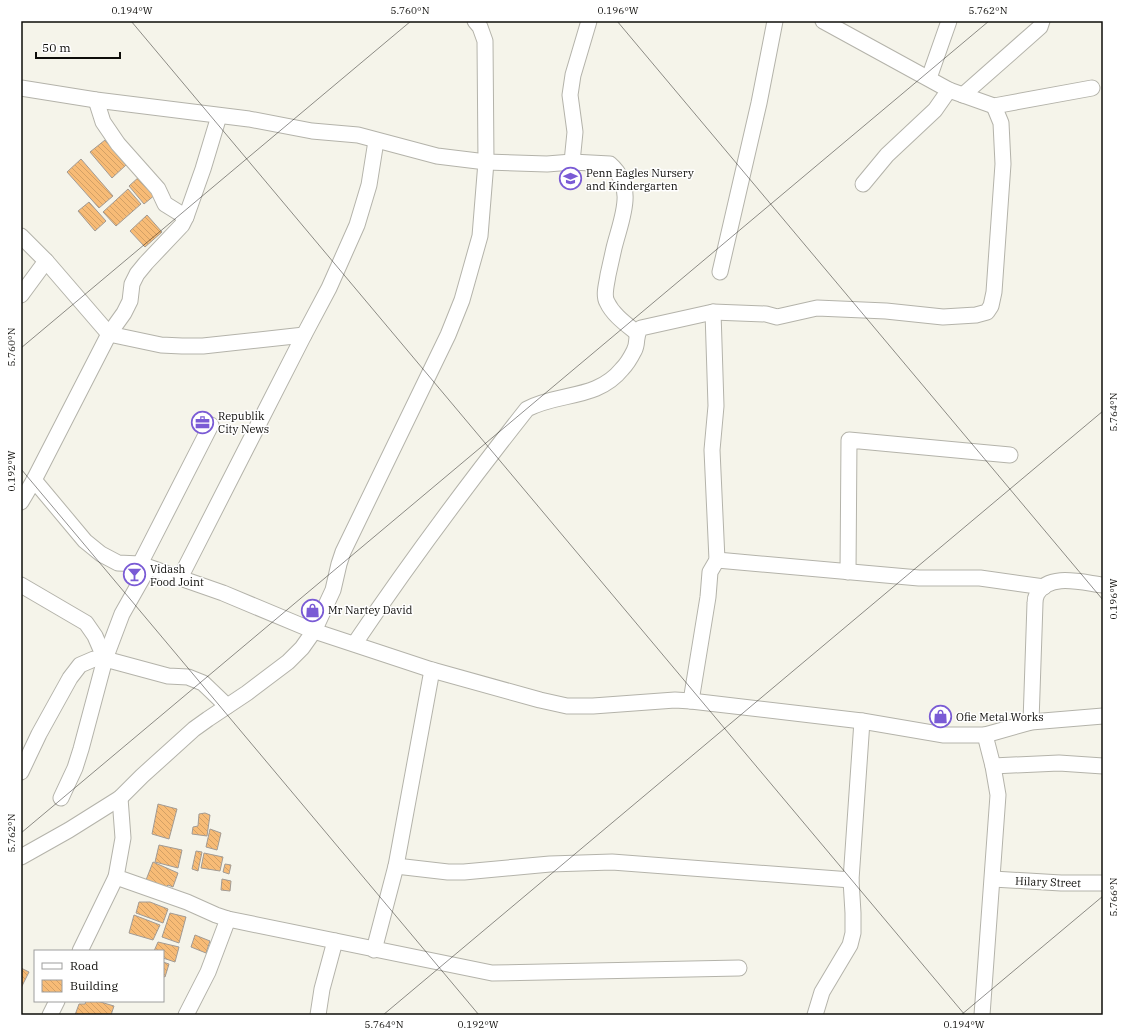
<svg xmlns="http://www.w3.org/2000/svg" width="1124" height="1036" font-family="'IBM Plex Serif',serif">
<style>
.building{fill:url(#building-back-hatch);stroke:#a29b94}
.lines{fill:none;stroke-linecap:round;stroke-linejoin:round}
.minor-casing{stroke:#b4b3aa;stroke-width:17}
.minor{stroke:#fff;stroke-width:15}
.ticks{fill:none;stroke:#0d0c09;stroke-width:1;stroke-opacity:0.45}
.labels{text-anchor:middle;stroke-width:3;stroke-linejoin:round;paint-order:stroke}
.poi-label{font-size:11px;fill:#0d0c09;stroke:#fff;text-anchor:start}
.street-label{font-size:11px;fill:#0d0c09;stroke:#fff}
.neatline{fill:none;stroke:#0d0c09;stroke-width:1.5}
.ticks-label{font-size:10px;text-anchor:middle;fill:#0d0c09}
</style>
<defs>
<pattern id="building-back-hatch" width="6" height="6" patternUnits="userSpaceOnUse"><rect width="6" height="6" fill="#f7bb76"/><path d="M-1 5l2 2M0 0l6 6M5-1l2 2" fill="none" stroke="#d3a065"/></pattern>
</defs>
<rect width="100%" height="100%" fill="#f5f4ea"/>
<g class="building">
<path d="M105 140 126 165 112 178 90 152Z"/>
<path d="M81 159 113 196 99 208 67 172Z"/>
<path d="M140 176 156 194 144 204 129 186Z"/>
<path d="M128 189 141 204 116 226 103 212Z"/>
<path d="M89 202 106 221 95 231 78 211Z"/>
<path d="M147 215 162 232 145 247 130 231Z"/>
<path d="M158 804 177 809 169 839 152 834Z"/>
<path d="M205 813 210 815 207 836 192 834 193 827 198 826 199 814Z"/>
<path d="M210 829 221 833 217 850 206 847Z"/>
<path d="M159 845 182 850 178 868 155 862Z"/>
<path d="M196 851 202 852 198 871 192 869Z"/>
<path d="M204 853 223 857 220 871 201 868Z"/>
<path d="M153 862 178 873 173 887 168 885 165 888 146 880Z"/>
<path d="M225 864 231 865 229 874 223 872Z"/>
<path d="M222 879 231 881 230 891 221 890Z"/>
<path d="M139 902H150L168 909 163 923 136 913Z"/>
<path d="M170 913 186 917 179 943 162 937Z"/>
<path d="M134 915 160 925 153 940 129 933Z"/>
<path d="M195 935 210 941 206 953 191 947Z"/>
<path d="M158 942 179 947 175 962 163 958V951H154Z"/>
<path d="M163 962 169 964 165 977 163 976Z"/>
<path d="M21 968 29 972 21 988Z"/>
<path d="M86 1001H97L114 1006 111 1015H75L79 1004H85Z"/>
</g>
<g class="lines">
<defs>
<g id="minor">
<path d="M823 21 949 90 994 106 1092 88"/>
<path d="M929 78 949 21"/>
<path d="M21 88 96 100 249 119 312 131 358 135 437 156 486 162 547 164 572 162 610 164C637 188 621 219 614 248 612 257 610 266 608 275 607 283 603 295 607 302 613 315 626 324 637 333"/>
<path d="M963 95 1040 27 1042 21"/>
<path d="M96 100 103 122 118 144 158 189 165 204 186 217"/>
<path d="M572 162 575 132 570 95 573 75 589 21"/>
<path d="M863 184 887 155 935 110 949 90"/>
<path d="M21 236 46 261 109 334 161 345 182 346H203L304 335"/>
<path d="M720 272 759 103 775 21"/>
<path d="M21 295 46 261"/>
<path d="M34 480 85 541 101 554 118 563 140 564 223 593 314 631 432 670 540 700 567 706H593L675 700 691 701 862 721 944 735H985L993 766 1059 763 1103 766"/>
<path d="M21 502 34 480 109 334 124 313 130 301 132 284 137 274 146 263 182 225 186 217 203 169 219 116"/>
<path d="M717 560 919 578H980L1044 587"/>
<path d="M140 564 211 425"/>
<path d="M848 572 849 440 1010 455"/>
<path d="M180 578 304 335 329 288 357 225 369 185 376 141"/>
<path d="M21 585 86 623 95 636 105 659"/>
<path d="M355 643C409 563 467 485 527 409 559 392 597 400 622 369 627 364 631 357 634 351 639 342 634 336 641 328L713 312 766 314 777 317 817 308 886 311 943 317 976 315 987 312 991 306 994 292 1003 164 1001 123 994 106"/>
<path d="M691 701 708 597 710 572 717 560 712 450 716 406 713 312"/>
<path d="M1031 722 1035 603C1035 600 1036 596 1037 594 1049 572 1084 583 1103 585"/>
<path d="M985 735 1031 722 1103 716"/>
<path d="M21 772 39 734 70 678 80 665 94 659H105L168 676 188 677 203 683 227 706"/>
<path d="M61 798 75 768 81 749 105 659 122 614 148 568"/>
<path d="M120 798 123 838 116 877 187 902 216 915 228 919 492 973 739 968"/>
<path d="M21 857 69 830 120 798 142 776 194 729 208 719 247 693 288 662 302 648 314 631 333 590 339 564 343 552 448 335 462 300 480 236 486 162 485 41 480 27 475 21"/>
<path d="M396 866 448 872H464L550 864 612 862 851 880"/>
<path d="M993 879 1061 883H1103"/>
<path d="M374 950 396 866 432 670"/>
<path d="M80 951 116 877"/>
<path d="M50 1015 57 1001"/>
<path d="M186 1015 208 972 228 919"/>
<path d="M318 1015 322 989 335 941"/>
<path d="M815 1015 822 992 850 945 853 933V913L851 880 862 721"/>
<path d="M982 1015 998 795 993 766"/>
</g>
</defs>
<use href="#minor" class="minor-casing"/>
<use href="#minor" class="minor"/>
</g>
<path class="ticks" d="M131 21 965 1015M617 21 1103 600M21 348 411 21M21 469 479 1015M21 833 989 21M383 1015 1103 411M961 1015 1103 896"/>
<defs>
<symbol id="school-ring" viewBox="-11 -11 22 22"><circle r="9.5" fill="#fff" stroke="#7a5bd5" stroke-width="1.5"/><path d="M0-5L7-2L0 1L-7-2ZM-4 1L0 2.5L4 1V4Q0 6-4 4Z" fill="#7a5bd5"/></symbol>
<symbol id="office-ring" viewBox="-11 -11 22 22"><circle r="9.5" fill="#fff" stroke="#7a5bd5" stroke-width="1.5"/><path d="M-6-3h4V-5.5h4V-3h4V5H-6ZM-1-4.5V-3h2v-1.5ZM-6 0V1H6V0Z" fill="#7a5bd5"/></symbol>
<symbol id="bar-ring" viewBox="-11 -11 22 22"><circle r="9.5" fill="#fff" stroke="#7a5bd5" stroke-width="1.5"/><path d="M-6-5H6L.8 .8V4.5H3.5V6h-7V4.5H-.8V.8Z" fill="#7a5bd5"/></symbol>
<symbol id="shop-ring" viewBox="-11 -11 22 22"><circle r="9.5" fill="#fff" stroke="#7a5bd5" stroke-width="1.5"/><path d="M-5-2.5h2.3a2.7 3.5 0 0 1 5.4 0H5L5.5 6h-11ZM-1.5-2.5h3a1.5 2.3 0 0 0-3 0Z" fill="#7a5bd5"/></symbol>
</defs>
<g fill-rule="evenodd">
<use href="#school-ring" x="558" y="166" width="25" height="25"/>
<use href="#office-ring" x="190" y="410" width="25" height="25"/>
<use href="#bar-ring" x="122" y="562" width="25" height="25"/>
<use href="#shop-ring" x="300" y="598" width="25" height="25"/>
<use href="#shop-ring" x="928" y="704" width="25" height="25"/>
</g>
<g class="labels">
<g class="poi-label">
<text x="586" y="177">Penn Eagles Nursery<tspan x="586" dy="13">and Kindergarten</tspan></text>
<text x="218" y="420">Republik<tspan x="218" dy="13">City News</tspan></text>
<text x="150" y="573">Vidash<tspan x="150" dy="13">Food Joint</tspan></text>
<text x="328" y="614">Mr Nartey David</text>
<text x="956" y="721">Ofie Metal Works</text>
</g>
<g class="street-label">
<text transform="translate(1048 882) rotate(2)" y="4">Hilary Street</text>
</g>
</g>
<rect width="1124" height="1036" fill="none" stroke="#ffffff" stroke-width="44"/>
<rect x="34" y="950" width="130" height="52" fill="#ffffff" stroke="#9e9e9d"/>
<rect x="42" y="963" width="20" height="6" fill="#ffffff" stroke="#9e9e9d"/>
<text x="70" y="970" font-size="12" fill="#0d0c09">Road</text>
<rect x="42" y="980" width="20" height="12" fill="url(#building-back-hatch)" stroke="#9e9e9d"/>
<text x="70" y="990" font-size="12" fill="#0d0c09">Building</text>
<path d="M36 52v6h84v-6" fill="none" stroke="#0d0c09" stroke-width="2"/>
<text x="42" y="52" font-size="12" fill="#0d0c09" stroke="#ffffff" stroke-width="3" paint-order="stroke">50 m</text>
<rect x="22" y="22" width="1080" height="992" class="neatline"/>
<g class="ticks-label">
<text x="132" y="14">0.194°W</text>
<text x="410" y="14">5.760°N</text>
<text x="618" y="14">0.196°W</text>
<text x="988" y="14">5.762°N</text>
<text transform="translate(11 347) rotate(-90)" y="4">5.760°N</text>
<text transform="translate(1113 412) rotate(-90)" y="4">5.764°N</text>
<text transform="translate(11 471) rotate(-90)" y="4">0.192°W</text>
<text transform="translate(1113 599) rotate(-90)" y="4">0.196°W</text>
<text transform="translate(11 833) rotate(-90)" y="4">5.762°N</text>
<text transform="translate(1113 897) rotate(-90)" y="4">5.766°N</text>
<text x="384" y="1028">5.764°N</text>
<text x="478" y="1028">0.192°W</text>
<text x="964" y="1028">0.194°W</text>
</g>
</svg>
